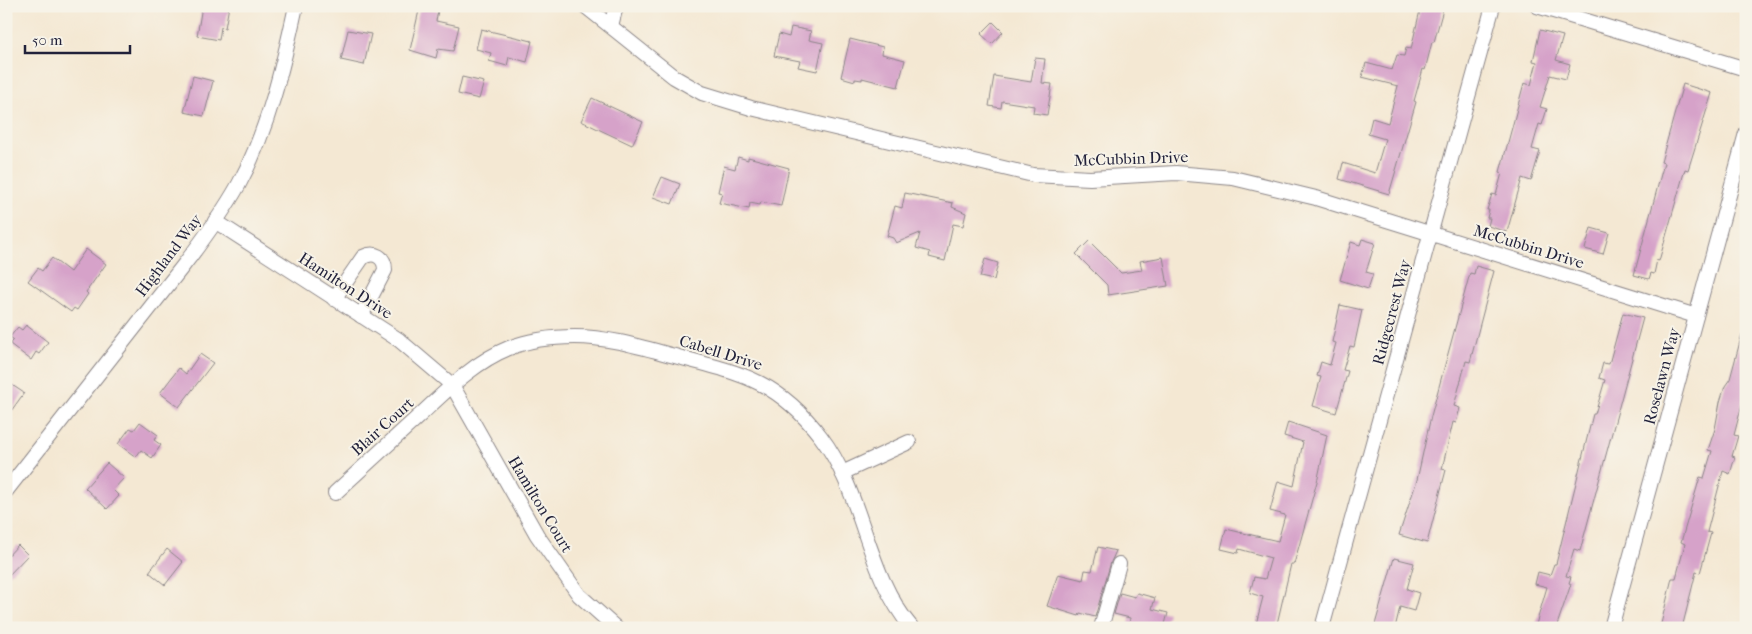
<svg xmlns="http://www.w3.org/2000/svg" width="1752" height="634" font-family="'IM FELL French Canon',serif">
<style>
.building{fill:#d6a2c9}
.lines{fill:none;stroke-linecap:round;stroke-linejoin:round}
.minor-casing{stroke:#8b8587;stroke-width:16}
.minor{stroke:#fff;stroke-width:14}
.labels{text-anchor:middle;stroke-width:4;stroke-linejoin:round;paint-order:stroke}
.street-label{font-size:16px;fill:#22223b;stroke:#f7f3e8}
</style>
<rect width="100%" height="100%" fill="#f7f3e8"/>
<filter id="ink" filterUnits="userSpaceOnUse"><feTurbulence type="fractalNoise" baseFrequency=".02" numOctaves="2"/><feDisplacementMap in="SourceGraphic" scale="10" xChannelSelector="R" yChannelSelector="G"/><feConvolveMatrix kernelMatrix="1 2 1 2 8 2 1 2 1" color-interpolation-filters="sRGB"/></filter>
<filter id="wash" filterUnits="userSpaceOnUse"><feTurbulence type="fractalNoise" baseFrequency=".0096" numOctaves="4" result="noise"/><feDisplacementMap in="SourceGraphic" scale="20" xChannelSelector="R" yChannelSelector="G"/><feGaussianBlur stdDeviation="1.12" result="paint"/><feColorMatrix in="noise" values="0 0 0 0 0 0 0 0 0 0 0 0 0 0 0 0 0 1.4 0 .05"/><feComposite in="paint" operator="in"/></filter>
<g filter="url(#wash)">
<rect width="100%" height="100%" fill="#f4e8d3"/>
<g id="blocks">
<g class="building">
<path d="M202 6H229L225 28 221 27 219 40 197 36Z"/>
<path d="M420 6 438 10 436 21 459 26 453 51 438 49 436 58 410 50Z"/>
<path d="M1421 6H1444L1434 42H1432L1425 70 1423 69 1414 101 1416 102 1389 194 1339 179 1343 163 1375 173 1385 139 1368 134 1372 118 1388 123 1398 86 1362 77 1366 63 1392 70 1397 55 1404 56 1406 48 1411 49Z"/>
<path d="M993 22 1003 32 992 44 981 34Z"/>
<path d="M791 27 811 31 809 40 823 43 817 71 798 67 800 61 774 56 779 34 789 37Z"/>
<path d="M481 29 532 41 527 62 509 57 507 66 489 61 491 53 476 49Z"/>
<path d="M348 30 371 34 364 65 341 60Z"/>
<path d="M1540 30 1563 36 1556 60 1570 64 1566 79 1550 75 1540 107 1547 109 1542 125 1539 124 1532 149 1540 151 1531 181 1522 178 1507 232 1488 226 1490 218H1487L1489 210H1487L1492 194 1496 195 1502 173 1500 172 1524 83 1531 85 1537 62 1533 61Z"/>
<path d="M850 39 883 47 882 54 905 60 898 87 862 78V80L855 79V81L841 77Z"/>
<path d="M1035 58 1045 59 1042 83 1052 84 1047 115 1033 113 1034 106 1002 101 1001 108 989 106 994 76 1031 82Z"/>
<path d="M193 76 213 81 204 116 184 112Z"/>
<path d="M462 77 484 82 479 99 458 94Z"/>
<path d="M1683 84 1712 93 1688 170 1685 169 1659 261 1657 260 1654 274 1651 273 1649 279 1634 275 1664 163 1661 162Z"/>
<path d="M592 98 643 122 632 145 581 121Z"/>
<path d="M738 157 748 160V157L789 168 781 206 761 202 760 205 750 203 749 209 719 203 722 193 718 192 724 166 735 169Z"/>
<path d="M662 177 680 184 672 204 653 197Z"/>
<path d="M905 193 953 203 952 207 966 213 963 226 953 224 945 261 929 257 930 252 916 248 920 233 896 243 893 238 887 236 895 206 902 208Z"/>
<path d="M1591 228 1609 233 1603 254 1585 249Z"/>
<path d="M1362 239 1375 243 1366 272 1373 274 1368 289 1340 280 1351 242 1360 245Z"/>
<path d="M1089 241 1121 273 1142 270 1140 261 1163 257 1168 286 1108 295 1107 285 1076 254Z"/>
<path d="M86 249 106 264 86 292 88 294 77 310 74 308 71 312 28 281 38 268 42 271 52 258 70 272Z"/>
<path d="M985 259 998 263 994 280 980 277Z"/>
<path d="M1476 266 1494 271 1470 362 1466 361 1454 406 1460 408 1456 423 1453 422 1442 469 1446 470 1427 543 1399 535 1417 480 1431 416 1470 273 1474 274Z"/>
<path d="M1340 305 1362 310 1354 347 1350 346 1343 370 1348 371 1336 413 1313 406 1321 377 1317 376 1321 362 1330 365 1336 343 1332 342Z"/>
<path d="M1623 313 1643 318 1580 551 1574 549 1566 576 1571 577 1569 583 1571 584 1556 628H1535L1547 587 1535 584 1538 572 1550 575 1554 564H1556L1593 414H1595L1605 380 1599 378 1603 363 1609 364Z"/>
<path d="M26 325 48 342 39 354 36 352 31 360 10 344 14 340 10 337 18 327 22 330Z"/>
<path d="M1742 334H1746V389L1734 435 1738 436 1732 456 1735 457 1730 474 1723 471 1707 532 1711 533 1700 573 1696 572 1682 628H1660L1672 578H1676L1685 544 1681 542 1700 477 1704 478 1712 451 1708 450 1715 429 1720 402 1725 386 1730 379Z"/>
<path d="M200 354 213 363 179 407 160 393 179 368 186 374Z"/>
<path d="M6 381 24 393 6 418Z"/>
<path d="M140 422 158 435 154 440 161 445 152 458 141 450 136 457 118 444 130 428 134 430Z"/>
<path d="M1288 422 1327 435 1318 478 1294 564H1291L1276 628H1255L1263 597 1250 593 1254 577 1265 579 1271 558 1239 549 1238 553 1221 549 1226 529 1278 541 1285 515 1270 511 1278 481 1294 486 1303 442 1284 436Z"/>
<path d="M107 463 124 478 113 490 119 496 107 509 85 488Z"/>
<path d="M18 545 28 555 6 578V558Z"/>
<path d="M1098 547 1116 551 1111 562 1095 617 1080 613 1079 616 1047 606 1058 574 1083 580 1085 570 1092 571Z"/>
<path d="M167 549 183 562 165 585 149 572Z"/>
<path d="M1394 558 1414 563 1407 589 1419 593 1414 611 1400 607 1395 628H1374Z"/>
<path d="M1120 593 1135 597 1137 593 1155 598 1152 609 1168 613 1164 628H1141L1129 625 1130 618 1114 614Z"/>
</g>
</g>
</g>
<g filter="url(#ink)">
<use href="#blocks" fill-opacity="0" stroke="#8b8587" stroke-width="1"/>
<g class="lines">
<defs>
<g id="minor">
<path d="M585 6 674 77 702 93 751 108 1033 175 1090 178 1176 173 1233 178 1316 198 1696 316"/>
<path d="M1537 6 1746 69"/>
<path d="M611 26 616 6"/>
<path d="M215 221 399 340 452 385 537 535 579 595 616 628"/>
<path d="M334 299 363 257C375 251 385 257 385 270L361 316"/>
<path d="M842 473 909 442"/>
<path d="M6 491 183 266C203 240 223 213 239 184 268 130 283 66 296 6"/>
<path d="M335 493C363 467 391 442 419 416 446 391 474 362 509 348 529 340 553 337 575 337 611 337 647 349 682 358 745 374 780 383 821 437 864 494 865 573 912 628"/>
<path d="M1101 628 1119 564"/>
<path d="M1322 628 1493 6"/>
<path d="M1611 628 1746 133"/>
</g>
</defs>
<use href="#minor" class="minor-casing"/>
<use href="#minor" class="minor"/>
</g>
</g>
<g class="labels">
<g class="street-label">
<text transform="translate(1131 158) rotate(-2)" y="6">McCubbin Drive</text>
<text transform="translate(1529 246) rotate(17)" y="6">McCubbin Drive</text>
<text transform="translate(168 255) rotate(-53)" y="6">Highland Way</text>
<text transform="translate(346 285) rotate(33)" y="6">Hamilton Drive</text>
<text transform="translate(1391 312) rotate(-75)" y="6">Ridgecrest Way</text>
<text transform="translate(721 352) rotate(17)" y="6">Cabell Drive</text>
<text transform="translate(1661 376) rotate(-75)" y="6">Roselawn Way</text>
<text transform="translate(382 426) rotate(-42)" y="6">Blair Court</text>
<text transform="translate(541 504) rotate(59)" y="6">Hamilton Court</text>
</g>
</g>
<rect width="1752" height="634" fill="none" stroke="#f7f3e8" stroke-width="25"/>
<path d="M25 45v8h105v-8" fill="none" stroke="#22223b" stroke-width="2.5"/>
<text x="32" y="45" font-size="15" fill="#22223b" stroke="#f7f3e8" stroke-width="4" paint-order="stroke">50 m</text>
</svg>
